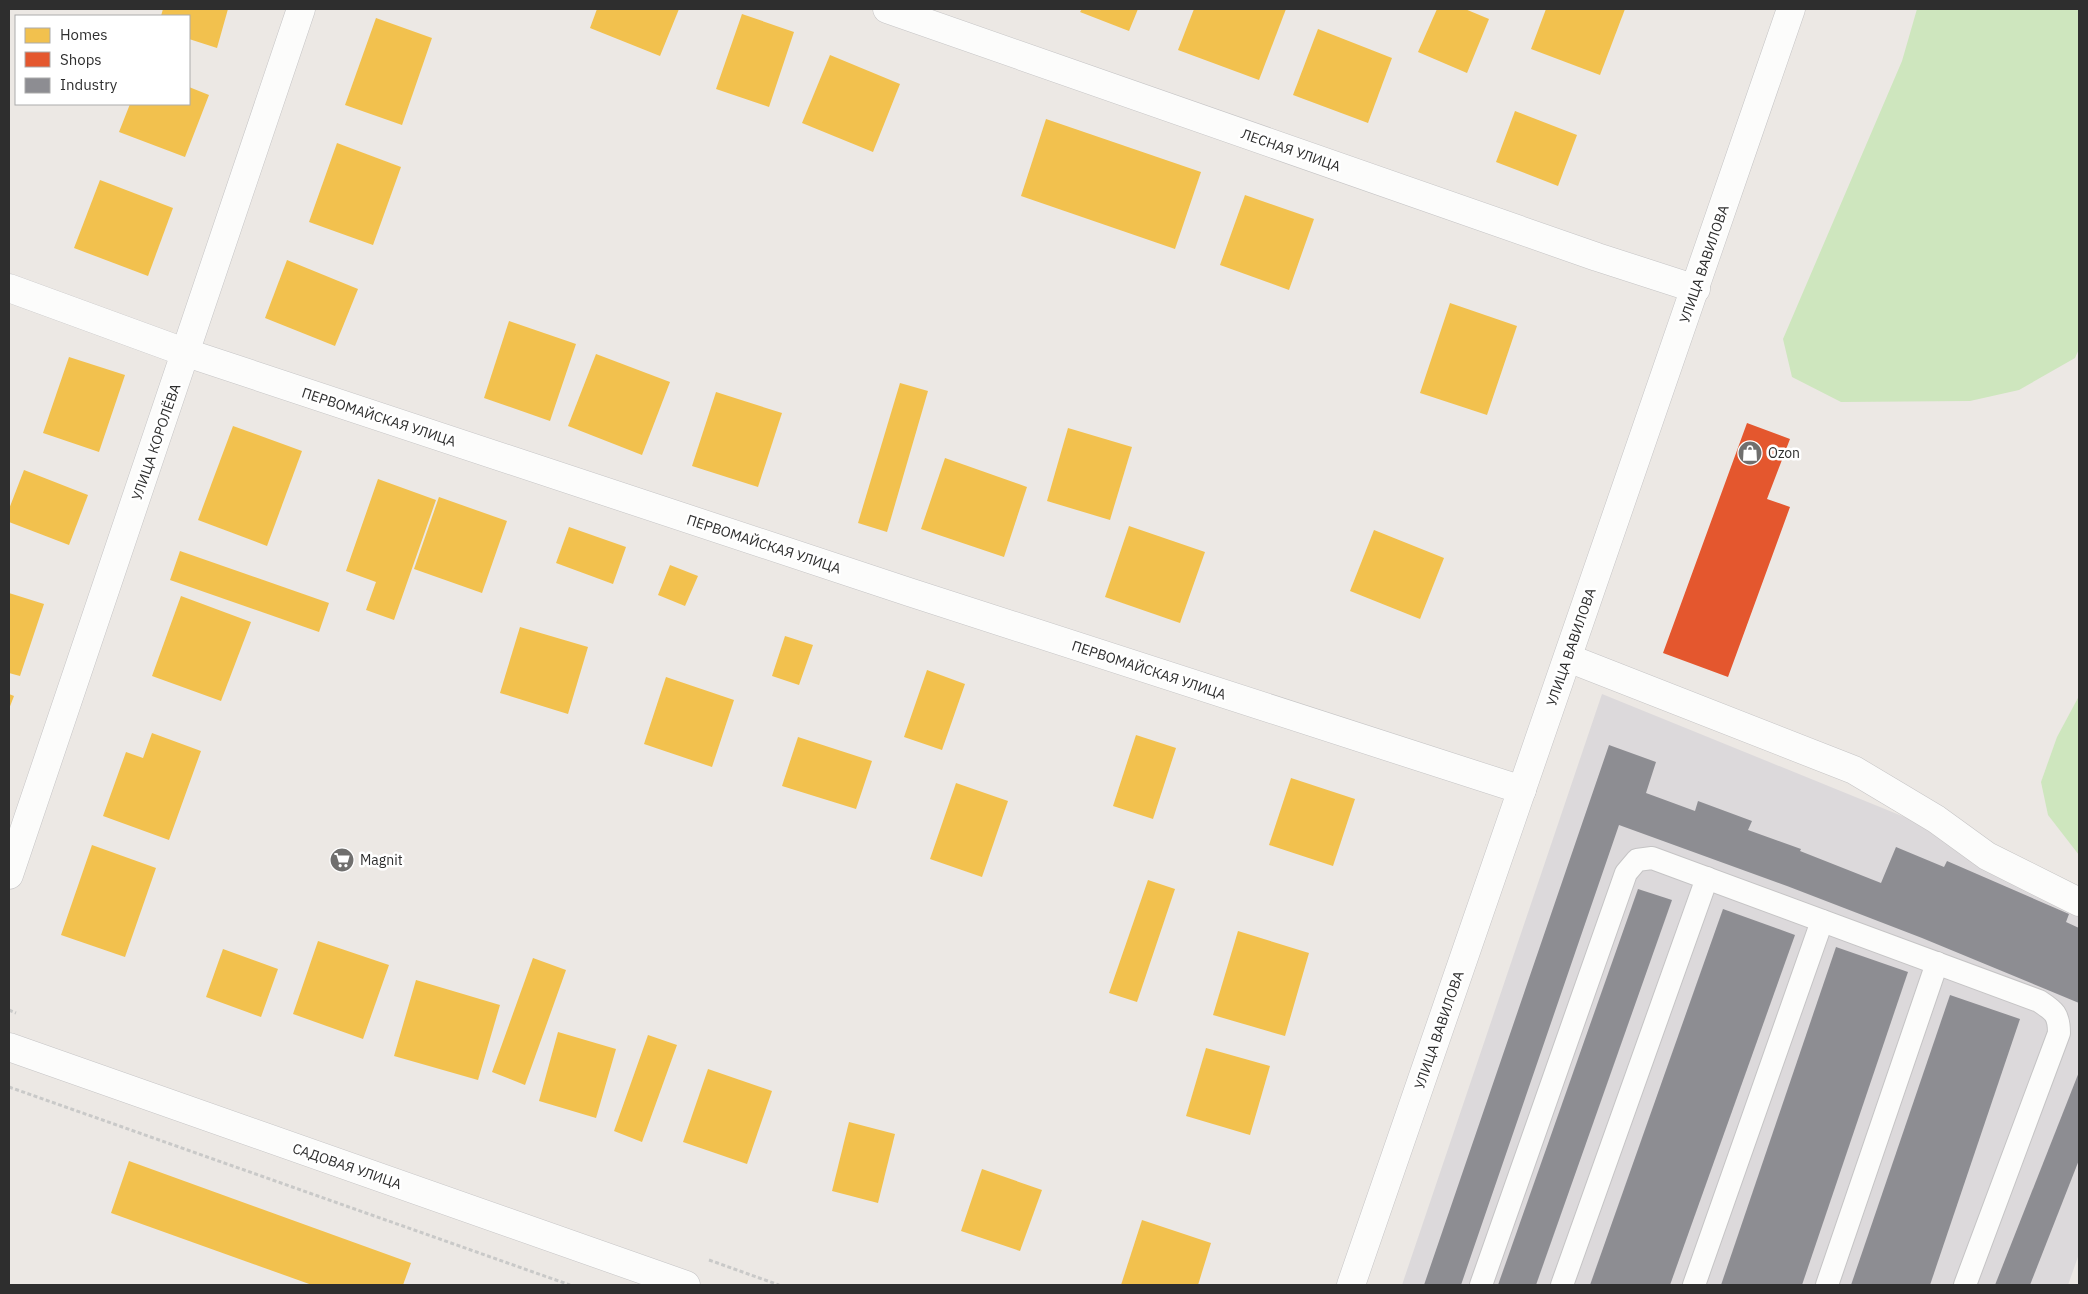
<svg xmlns="http://www.w3.org/2000/svg" width="2088" height="1294" font-family="'IBM Plex Sans',sans-serif">
<style>
.industrial{fill:#dcd9db}
.green{fill:#cee6be}
.homes{fill:#f2c14e}
.shops{fill:#e4572e}
.industry{fill:#8d8d92}
.lines{fill:none;stroke-linecap:round;stroke-linejoin:round}
.service-casing{stroke:#c5c4c5;stroke-width:24}
.minor-casing{stroke:#c5c4c5;stroke-width:29}
.tertiary-casing{stroke:#c5c4c5;stroke-width:29}
.path{stroke:#c9c9c8;stroke-width:3;stroke-dasharray:4 2.5;stroke-linecap:butt}
.service{stroke:#fcfcfb;stroke-width:22}
.minor{stroke:#fcfcfb;stroke-width:28}
.tertiary{stroke:#fcfcfb;stroke-width:28}
.labels{text-anchor:middle;stroke-width:5;stroke-linejoin:round;paint-order:stroke}
.street-label{font-size:14px;fill:#2e2e2e;stroke:#fff}
.poi-label{font-size:14px;fill:#2e2e2e;stroke:#fff;text-anchor:start}
</style>
<rect width="100%" height="100%" fill="#ece8e4"/>
<path class="industrial" d="M1602 694 2079 888V1254L2068 1285H1402Z"/>
<g class="green">
<path d="M1917 9H2079V349L2075 358 2019 390 1970 401 1841 402 1792 377 1783 339 1902 61Z"/>
<path d="M2079 696V855L2048 815 2041 782 2057 737Z"/>
</g>
<g class="homes">
<path d="M163 9H228L217 48 189 39V16H161Z"/>
<path d="M597 9H679L660 56 590 28Z"/>
<path d="M1082 9H1138L1129 31 1080 12Z"/>
<path d="M1194 9H1286L1259 80 1178 50Z"/>
<path d="M1437 9H1465L1489 19 1467 73 1418 52Z"/>
<path d="M1546 9H1625L1600 75 1531 49Z"/>
<path d="M742 14 794 32 769 107 716 89Z"/>
<path d="M376 18 432 38 402 125 345 105Z"/>
<path d="M1318 29 1392 58 1368 123 1293 95Z"/>
<path d="M830 55 900 84 873 152 802 123Z"/>
<path d="M189 87 209 95 185 157 119 132 130 104H189Z"/>
<path d="M1515 111 1577 135 1558 186 1496 162Z"/>
<path d="M1046 119 1201 172 1175 249 1021 196Z"/>
<path d="M337 143 401 167 373 245 309 222Z"/>
<path d="M100 180 173 208 148 276 74 248Z"/>
<path d="M1245 195 1314 219 1289 290 1220 265Z"/>
<path d="M287 260 358 289 335 346 265 318Z"/>
<path d="M1450 303 1517 326 1487 415 1420 393Z"/>
<path d="M509 321 576 344 550 421 484 398Z"/>
<path d="M596 354 670 382 642 455 568 426Z"/>
<path d="M69 357 125 375 99 452 43 433Z"/>
<path d="M900 383 928 391 887 532 858 523Z"/>
<path d="M716 392 782 413 758 487 692 466Z"/>
<path d="M233 426 302 451 267 546 198 520Z"/>
<path d="M1068 428 1132 447 1110 520 1047 501Z"/>
<path d="M945 458 1027 487 1004 557 921 529Z"/>
<path d="M24 470 88 495 69 545 9 522V509Z"/>
<path d="M378 479 436 500 394 620 366 610 376 582 346 571Z"/>
<path d="M439 497 507 521 482 593 414 569Z"/>
<path d="M1129 526 1205 552 1180 623 1105 597Z"/>
<path d="M569 527 626 547 613 584 556 563Z"/>
<path d="M1374 530 1444 558 1420 619 1350 591Z"/>
<path d="M180 551 329 603 319 632 170 580Z"/>
<path d="M670 565 698 576 685 606 658 595Z"/>
<path d="M9 593 44 604 20 676 9 673Z"/>
<path d="M181 596 251 622 221 701 152 676Z"/>
<path d="M520 627 588 647 568 714 500 693Z"/>
<path d="M785 636 813 645 799 685 772 676Z"/>
<path d="M927 670 965 684 942 750 904 737Z"/>
<path d="M666 677 734 700 712 767 644 744Z"/>
<path d="M9 694 14 696 9 709Z"/>
<path d="M152 733 201 751 169 840 103 816 126 752 143 758Z"/>
<path d="M1136 735 1176 748 1153 819 1113 806Z"/>
<path d="M798 737 872 761 856 809 782 786Z"/>
<path d="M1291 778 1355 799 1333 866 1269 845Z"/>
<path d="M956 783 1008 801 982 877 930 859Z"/>
<path d="M92 845 156 868 125 957 61 935Z"/>
<path d="M1148 880 1175 889 1137 1002 1109 993Z"/>
<path d="M1238 931 1309 953 1285 1036 1213 1015Z"/>
<path d="M318 941 389 965 363 1039 293 1014Z"/>
<path d="M223 949 278 969 261 1017 206 997Z"/>
<path d="M533 958 566 970 525 1085 492 1072Z"/>
<path d="M416 980 500 1005 478 1080 394 1056Z"/>
<path d="M558 1032 616 1049 596 1118 539 1101Z"/>
<path d="M648 1035 677 1045 642 1142 614 1131Z"/>
<path d="M1206 1048 1270 1066 1250 1135 1186 1116Z"/>
<path d="M708 1069 772 1091 747 1164 683 1142Z"/>
<path d="M849 1122 895 1134 878 1203 832 1191Z"/>
<path d="M129 1161 411 1263 403 1285H312L111 1213Z"/>
<path d="M982 1169 1042 1190 1020 1251 961 1231Z"/>
<path d="M1142 1220 1211 1243 1198 1285H1121Z"/>
</g>
<path class="shops" d="M1747 423 1790 439 1767 499 1790 507 1728 677 1663 653Z"/>
<g class="industry">
<path d="M1609 745 1656 762 1646 793 1695 811 1698 801 1752 821 1748 830 1801 849 1800 851 1881 883 1896 847 1944 867 1947 861 2069 914 2066 922 2079 928V1003L1922 938 1787 886 1619 825 1461 1285H1424Z"/>
<path d="M1638 889 1672 900 1536 1285H1498Z"/>
<path d="M1723 909 1795 935 1670 1285H1590Z"/>
<path d="M1836 947 1908 972 1802 1285H1721Z"/>
<path d="M1950 995 2020 1019 1930 1285H1851Z"/>
<path d="M2079 1072V1160L2030 1285H1995Z"/>
</g>
<g class="lines">
<defs>
<g id="service">
<path d="M1481 1285 1626 873 1637 860 1652 858 2039 1001C2054 1011 2059 1014 2059 1033L1965 1285"/>
<path d="M1562 1285 1707 878"/>
<path d="M1694 1285 1822 921"/>
<path d="M1827 1285 1937 963"/>
</g>
<g id="minor">
<path d="M887 9 1597 257 1696 289"/>
<path d="M9 288 187 353 909 592 1522 790"/>
<path d="M1568 658 1854 770 1936 819 1987 856 2079 902"/>
<path d="M9 875 301 9"/>
</g>
<g id="tertiary">
<path d="M9 1047 686 1285"/>
<path d="M1351 1285 1791 9"/>
</g>
</defs>
<use href="#service" class="service-casing"/>
<use href="#minor" class="minor-casing"/>
<use href="#tertiary" class="tertiary-casing"/>
<g class="path">
<path d="M9 1010 16 1013"/>
<path d="M9 1087 570 1285"/>
<path d="M709 1260 779 1285"/>
</g>
<use href="#service" class="service"/>
<use href="#minor" class="minor"/>
<use href="#tertiary" class="tertiary"/>
</g>
<defs>
<symbol id="shop-disc" viewBox="-11 -11 22 22"><circle r="9.5" fill="#706f6e" stroke="#fff"/><path d="M-5-2.5h2.3a2.7 3.5 0 0 1 5.4 0H5L5.5 6h-11ZM-1.5-2.5h3a1.5 2.3 0 0 0-3 0Z" fill="#fff"/></symbol>
<symbol id="supermarket-disc" viewBox="-11 -11 22 22"><circle r="9.5" fill="#706f6e" stroke="#fff"/><path d="M-6-5.5h2.5l.6 2H6L4.5 2H-2.5L-4.4-4H-6ZM-1.5 3.2a1.3 1.3 0 1 0 .1 0ZM3 3.2a1.3 1.3 0 1 0 .1 0Z" fill="#fff"/></symbol>
</defs>
<g fill-rule="evenodd">
<use href="#shop-disc" x="1736" y="439" width="28" height="28"/>
<use href="#supermarket-disc" x="328" y="846" width="28" height="28"/>
</g>
<g class="labels">
<g class="street-label">
<text transform="translate(1291 150) rotate(19)" y="5">ЛЕСНАЯ УЛИЦА</text>
<text transform="translate(1704 264) rotate(-71)" y="5">УЛИЦА ВАВИЛОВА</text>
<text transform="translate(379 417) rotate(18)" y="5">ПЕРВОМАЙСКАЯ УЛИЦА</text>
<text transform="translate(156 442) rotate(-71)" y="5">УЛИЦА КОРОЛЁВА</text>
<text transform="translate(764 544) rotate(18)" y="5">ПЕРВОМАЙСКАЯ УЛИЦА</text>
<text transform="translate(1571 647) rotate(-71)" y="5">УЛИЦА ВАВИЛОВА</text>
<text transform="translate(1149 670) rotate(18)" y="5">ПЕРВОМАЙСКАЯ УЛИЦА</text>
<text transform="translate(1439 1030) rotate(-71)" y="5">УЛИЦА ВАВИЛОВА</text>
<text transform="translate(347 1166) rotate(19)" y="5">САДОВАЯ УЛИЦА</text>
</g>
<g class="poi-label">
<text x="1768" y="458">Ozon</text>
<text x="360" y="865">Magnit</text>
</g>
</g>
<rect width="2088" height="1294" fill="none" stroke="#2e2e2e" stroke-width="20"/>
<rect x="15" y="15" width="175" height="90" fill="#ffffff" stroke="#ababab"/>
<rect x="25" y="28" width="25" height="15" fill="#f2c14e" stroke="#ababab"/>
<text x="60" y="40" font-size="15" fill="#2e2e2e">Homes</text>
<rect x="25" y="52" width="25" height="15" fill="#e4572e" stroke="#ababab"/>
<text x="60" y="65" font-size="15" fill="#2e2e2e">Shops</text>
<rect x="25" y="78" width="25" height="15" fill="#8d8d92" stroke="#ababab"/>
<text x="60" y="90" font-size="15" fill="#2e2e2e">Industry</text>
</svg>
